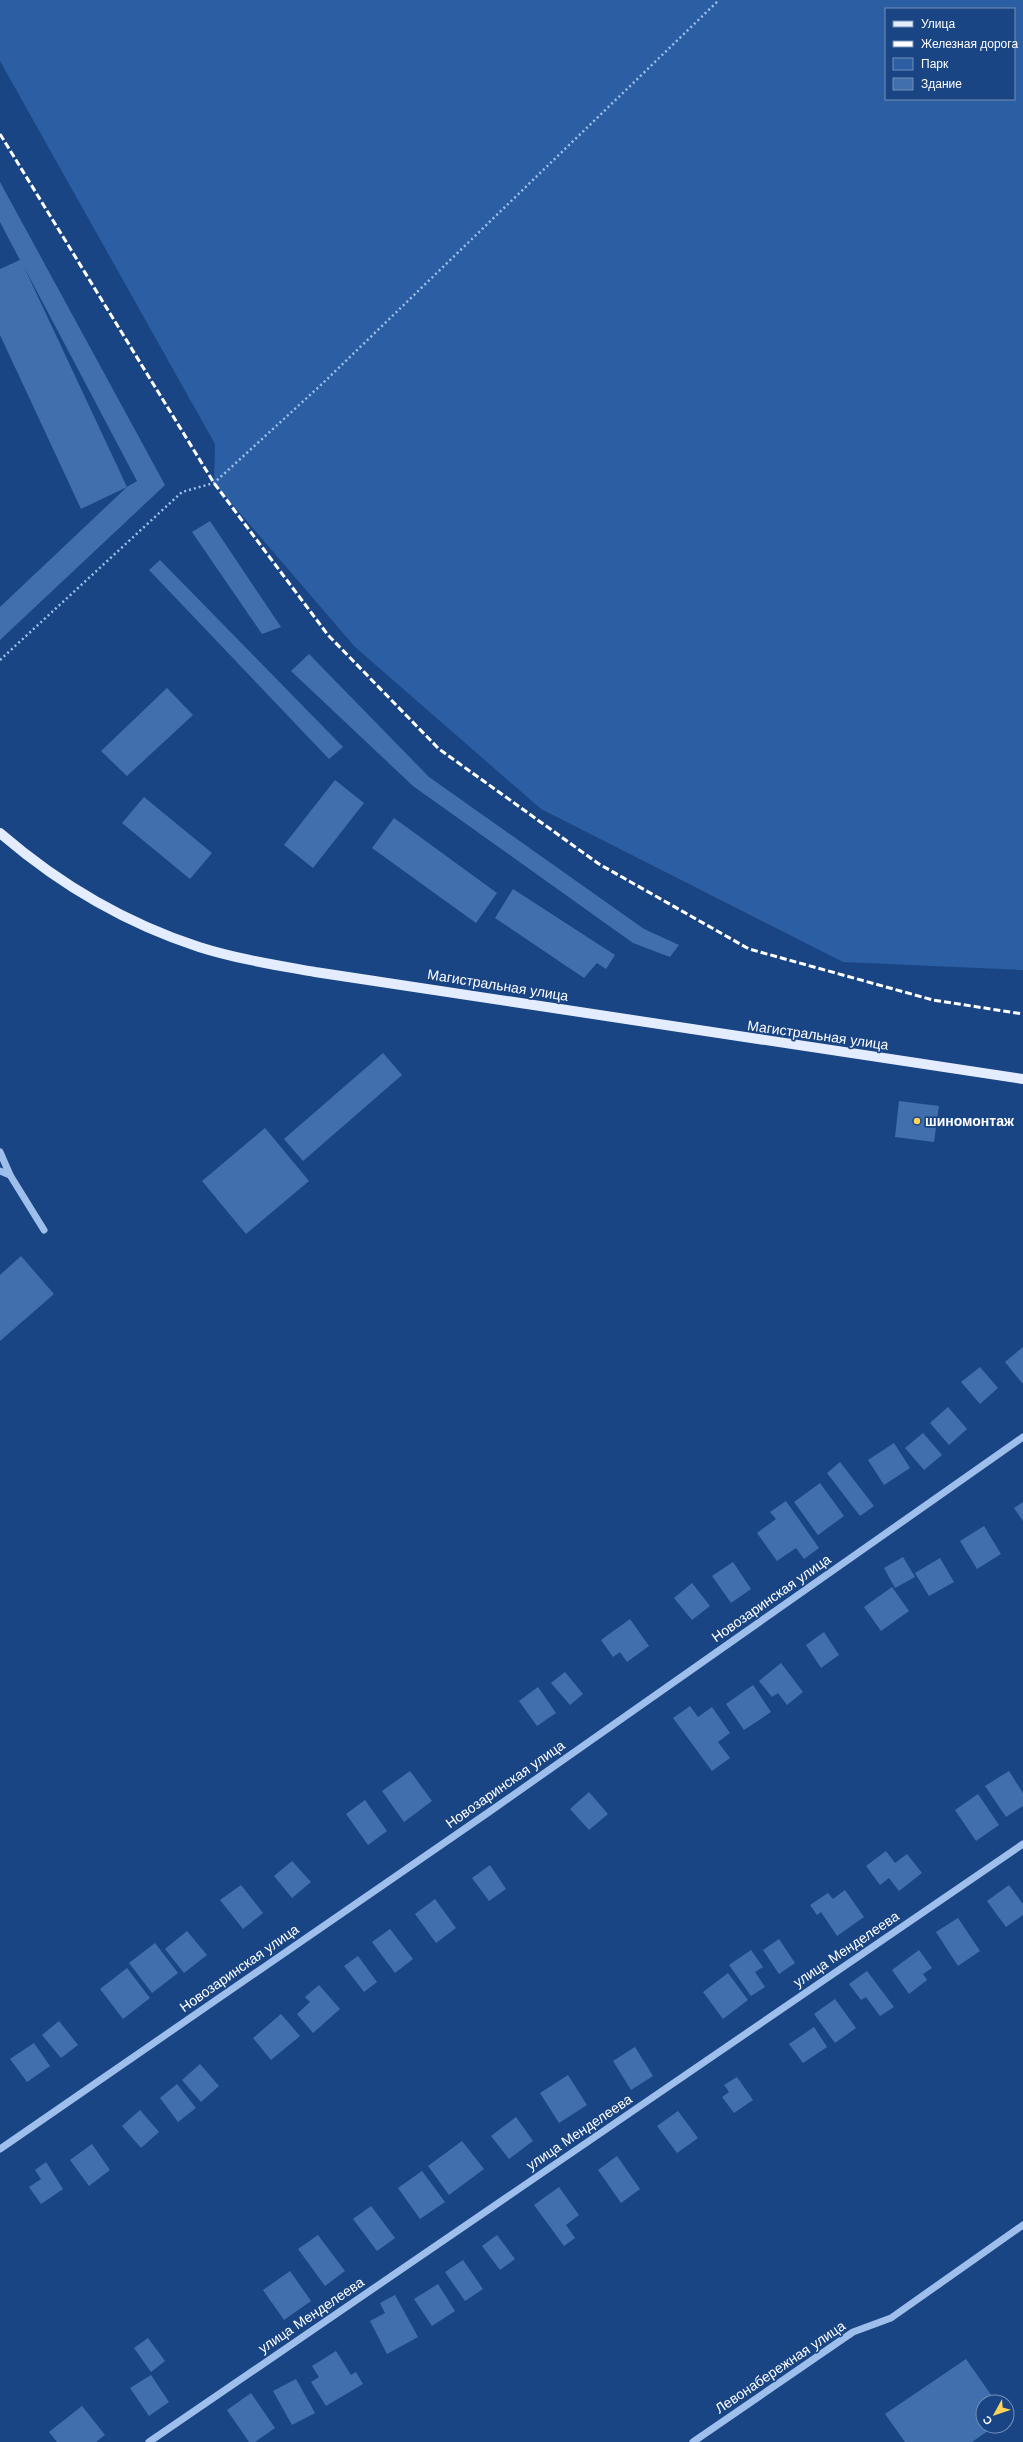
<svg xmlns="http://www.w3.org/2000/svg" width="1023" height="2442" font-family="Arial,sans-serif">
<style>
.green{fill:#2b5ea3;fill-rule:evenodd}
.building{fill:#416fae}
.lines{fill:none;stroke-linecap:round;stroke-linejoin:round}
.path{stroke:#9ebfec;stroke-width:2.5;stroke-dasharray:2 3;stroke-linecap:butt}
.minor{stroke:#9ebfec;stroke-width:7}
.major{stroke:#e3edff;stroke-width:10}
.rail{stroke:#fff;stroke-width:3;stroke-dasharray:7 3;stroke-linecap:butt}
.poi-dot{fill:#ffd359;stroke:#194584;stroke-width:1.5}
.labels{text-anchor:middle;stroke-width:3.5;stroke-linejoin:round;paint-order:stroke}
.street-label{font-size:14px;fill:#fff;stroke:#194584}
.poi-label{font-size:14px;font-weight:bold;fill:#fff;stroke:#194584;text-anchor:start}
</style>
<rect width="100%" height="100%" fill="#194584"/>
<path class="green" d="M0 0H1023V970L843 962 541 809 355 647 214 483 215 444 0 61ZM886 9H1014V99H886Z"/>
<g class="building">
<path d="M0 182 165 485 0 640V607L127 487 137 481 24 267 127 487 81 509 0 335V269L20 260 0 222Z"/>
<path d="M210 521 281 627 262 634 192 532Z"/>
<path d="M160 560 343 747 329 759 149 570Z"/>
<path d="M309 654 429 777 644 929 679 945 670 957 633 943 413 786 291 671Z"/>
<path d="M167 688 193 715 127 776 101 751Z"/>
<path d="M335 780 364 803 313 868 284 845Z"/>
<path d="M144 797 212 853 190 879 122 823Z"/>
<path d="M394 818 497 893 476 923 372 848Z"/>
<path d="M513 889 615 955 606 969 597 963 584 978 495 918Z"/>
<path d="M383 1053 402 1075 303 1161 284 1139Z"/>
<path d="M899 1101 939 1106 934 1142 895 1137Z"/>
<path d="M265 1128 309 1181 246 1234 202 1181Z"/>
<path d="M21 1256 54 1294 0 1341V1275Z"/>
<path d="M1023 1347V1384L1005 1362Z"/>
<path d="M980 1367 998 1388 980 1404 961 1382Z"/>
<path d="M948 1407 967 1429 949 1445 930 1423Z"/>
<path d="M923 1433 942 1455 924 1470 905 1448Z"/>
<path d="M894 1443 910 1468 884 1485 868 1460Z"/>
<path d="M840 1462 874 1506 860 1516 827 1473Z"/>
<path d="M820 1483 844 1516 818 1535 794 1502Z"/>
<path d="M786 1501 819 1548 804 1559 796 1548 777 1561 757 1533 776 1519 770 1512Z"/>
<path d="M1023 1502V1521L1014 1508Z"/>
<path d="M984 1526 1001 1554 977 1569 960 1541Z"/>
<path d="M903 1557 915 1577 895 1588 884 1568Z"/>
<path d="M940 1558 954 1582 929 1596 915 1573Z"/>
<path d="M733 1562 751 1589 731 1603 712 1576Z"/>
<path d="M692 1583 710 1606 692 1620 674 1598Z"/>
<path d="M892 1587 909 1611 881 1631 864 1607Z"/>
<path d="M630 1619 649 1646 627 1662 620 1652 613 1657 601 1640Z"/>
<path d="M824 1632 839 1655 821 1668 806 1645Z"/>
<path d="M781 1663 803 1692 787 1705 778 1693 772 1697 759 1681Z"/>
<path d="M565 1672 583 1694 570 1705 551 1683Z"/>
<path d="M753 1685 771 1712 744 1730 726 1704Z"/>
<path d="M538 1687 556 1713 537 1726 519 1701Z"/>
<path d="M690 1706 698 1717 712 1707 730 1733 718 1742 730 1758 712 1771 673 1718Z"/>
<path d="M410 1771 432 1801 404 1822 382 1791Z"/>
<path d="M1009 1771 1023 1793V1806L1006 1817 985 1786Z"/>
<path d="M589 1792 608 1814 589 1830 570 1809Z"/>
<path d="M978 1794 999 1825 976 1841 955 1810Z"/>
<path d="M365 1800 387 1831 368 1845 346 1814Z"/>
<path d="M886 1851 895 1863 907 1854 922 1873 899 1891 889 1878 880 1885 866 1866Z"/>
<path d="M292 1861 311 1882 292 1898 274 1876Z"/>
<path d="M490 1865 506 1889 489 1901 472 1878Z"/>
<path d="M241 1885 263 1913 243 1929 220 1900Z"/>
<path d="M1009 1885 1023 1904V1915L1006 1927 987 1901Z"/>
<path d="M845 1890 864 1917 837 1936 821 1912 817 1915 810 1905 828 1893 833 1899Z"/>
<path d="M435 1899 456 1928 436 1943 415 1914Z"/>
<path d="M958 1918 980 1951 958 1966 936 1932Z"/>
<path d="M390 1929 413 1959 395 1973 372 1942Z"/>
<path d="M187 1931 207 1955 184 1973 165 1949Z"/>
<path d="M779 1939 795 1963 779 1974 763 1950Z"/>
<path d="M155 1943 178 1973 152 1993 129 1963Z"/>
<path d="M751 1950 763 1967 755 1972 765 1987 751 1996 729 1965Z"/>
<path d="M919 1950 932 1968 923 1974 927 1980 909 1994 892 1970Z"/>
<path d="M358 1956 377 1982 364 1992 344 1966Z"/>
<path d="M127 1968 150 1998 123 2019 100 1989Z"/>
<path d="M867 1971 894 2007 880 2016 866 1997 861 2000 849 1984Z"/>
<path d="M728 1973 748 2000 723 2019 703 1992Z"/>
<path d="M319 1985 340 2009 313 2033 297 2014 310 2002 305 1997Z"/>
<path d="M835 1999 856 2028 835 2043 814 2014Z"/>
<path d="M281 2014 300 2036 271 2060 253 2038Z"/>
<path d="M59 2021 78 2045 61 2058 42 2035Z"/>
<path d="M814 2027 827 2047 803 2063 789 2044Z"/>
<path d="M34 2043 50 2066 27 2082 10 2059Z"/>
<path d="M635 2047 653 2076 631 2090 613 2061Z"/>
<path d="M200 2064 219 2086 201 2102 182 2080Z"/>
<path d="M568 2075 587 2105 559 2123 540 2093Z"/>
<path d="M737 2077 753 2100 734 2113 722 2097 729 2092 724 2085Z"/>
<path d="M177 2084 196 2108 178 2122 160 2098Z"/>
<path d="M140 2110 159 2132 141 2148 122 2126Z"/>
<path d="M678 2111 698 2138 677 2153 657 2126Z"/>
<path d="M516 2117 533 2141 509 2159 491 2136Z"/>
<path d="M462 2141 484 2169 449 2195 428 2166Z"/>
<path d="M92 2144 110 2170 89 2186 70 2160Z"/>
<path d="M617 2156 640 2189 621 2203 598 2170Z"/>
<path d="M46 2162 63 2189 41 2204 29 2187 41 2179 35 2170Z"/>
<path d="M422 2171 445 2202 420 2219 398 2188Z"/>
<path d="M559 2187 579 2215 566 2225 575 2238 564 2246 534 2205Z"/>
<path d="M371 2206 395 2238 377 2251 353 2219Z"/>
<path d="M318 2235 345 2271 325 2286 298 2249Z"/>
<path d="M497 2235 515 2259 500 2270 482 2246Z"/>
<path d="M463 2260 483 2289 465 2301 445 2272Z"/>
<path d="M290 2271 311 2301 284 2320 263 2290Z"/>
<path d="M438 2284 455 2311 432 2326 414 2299Z"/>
<path d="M395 2295 418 2337 387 2354 370 2321 385 2313 380 2303Z"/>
<path d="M148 2338 165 2361 151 2372 134 2348Z"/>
<path d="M336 2351 351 2375 356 2372 363 2384 326 2406 311 2382 319 2377 312 2366Z"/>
<path d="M966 2359 996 2402H983V2426H995L972 2442H905L885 2414Z"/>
<path d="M151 2375 169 2402 149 2416 130 2388Z"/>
<path d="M296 2379 315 2413 292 2425 273 2391Z"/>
<path d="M251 2393 275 2428 255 2442H249L227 2410Z"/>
<path d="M82 2406 105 2435 96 2442H57L49 2432Z"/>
</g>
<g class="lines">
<path class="path" d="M0 660 182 492 214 483 322 384 719 0"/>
<g class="minor">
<path d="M0 1152 10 1175 44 1230"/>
<path d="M0 1171 10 1175"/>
<path d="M0 2149 489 1812 1023 1437"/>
<path d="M149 2442 1023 1844"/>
<path d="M693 2442 853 2332 891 2318 1023 2225"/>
</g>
<path class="major" d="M0 833C59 884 125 923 199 947 237 959 276 965 315 972L1023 1079"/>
<path class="rail" d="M0 134 214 483 328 635 439 749 599 864 749 949 933 1000 1023 1014"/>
</g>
<circle class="poi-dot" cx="917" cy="1121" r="4"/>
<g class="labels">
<g class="street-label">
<text transform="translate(498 985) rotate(9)" y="5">Магистральная улица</text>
<text transform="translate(818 1035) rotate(8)" y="5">Магистральная улица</text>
<text transform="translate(771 1598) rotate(-35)" y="5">Новозаринская улица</text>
<text transform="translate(505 1784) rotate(-35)" y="5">Новозаринская улица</text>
<text transform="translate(846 1949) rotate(-34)" y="5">улица Менделеева</text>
<text transform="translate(239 1968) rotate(-35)" y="5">Новозаринская улица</text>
<text transform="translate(579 2132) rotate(-34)" y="5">улица Менделеева</text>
<text transform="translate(311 2315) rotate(-34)" y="5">улица Менделеева</text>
<text transform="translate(780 2367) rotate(-34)" y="5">Левонабережная улица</text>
</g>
<g class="poi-label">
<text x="925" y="1126">шиномонтаж</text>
</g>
</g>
<rect x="885" y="8" width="130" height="92" fill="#194584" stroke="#758fb5"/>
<rect x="893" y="21" width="20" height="6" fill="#e3edff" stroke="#758fb5"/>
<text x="921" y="28" font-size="12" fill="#ffffff">Улица</text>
<rect x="893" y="41" width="20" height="6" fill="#ffffff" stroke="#758fb5"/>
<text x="921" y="48" font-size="12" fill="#ffffff">Железная дорога</text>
<rect x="893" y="58" width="20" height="12" fill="#2b5ea3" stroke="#758fb5"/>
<text x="921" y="68" font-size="12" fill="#ffffff">Парк</text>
<rect x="893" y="78" width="20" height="12" fill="#416fae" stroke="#758fb5"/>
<text x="921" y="88" font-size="12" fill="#ffffff">Здание</text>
<g transform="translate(995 2414) rotate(230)"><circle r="19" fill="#194584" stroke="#758fb5"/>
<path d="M0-3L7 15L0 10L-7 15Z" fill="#ffd359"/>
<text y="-6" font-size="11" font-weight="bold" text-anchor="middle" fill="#ffffff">С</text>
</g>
</svg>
